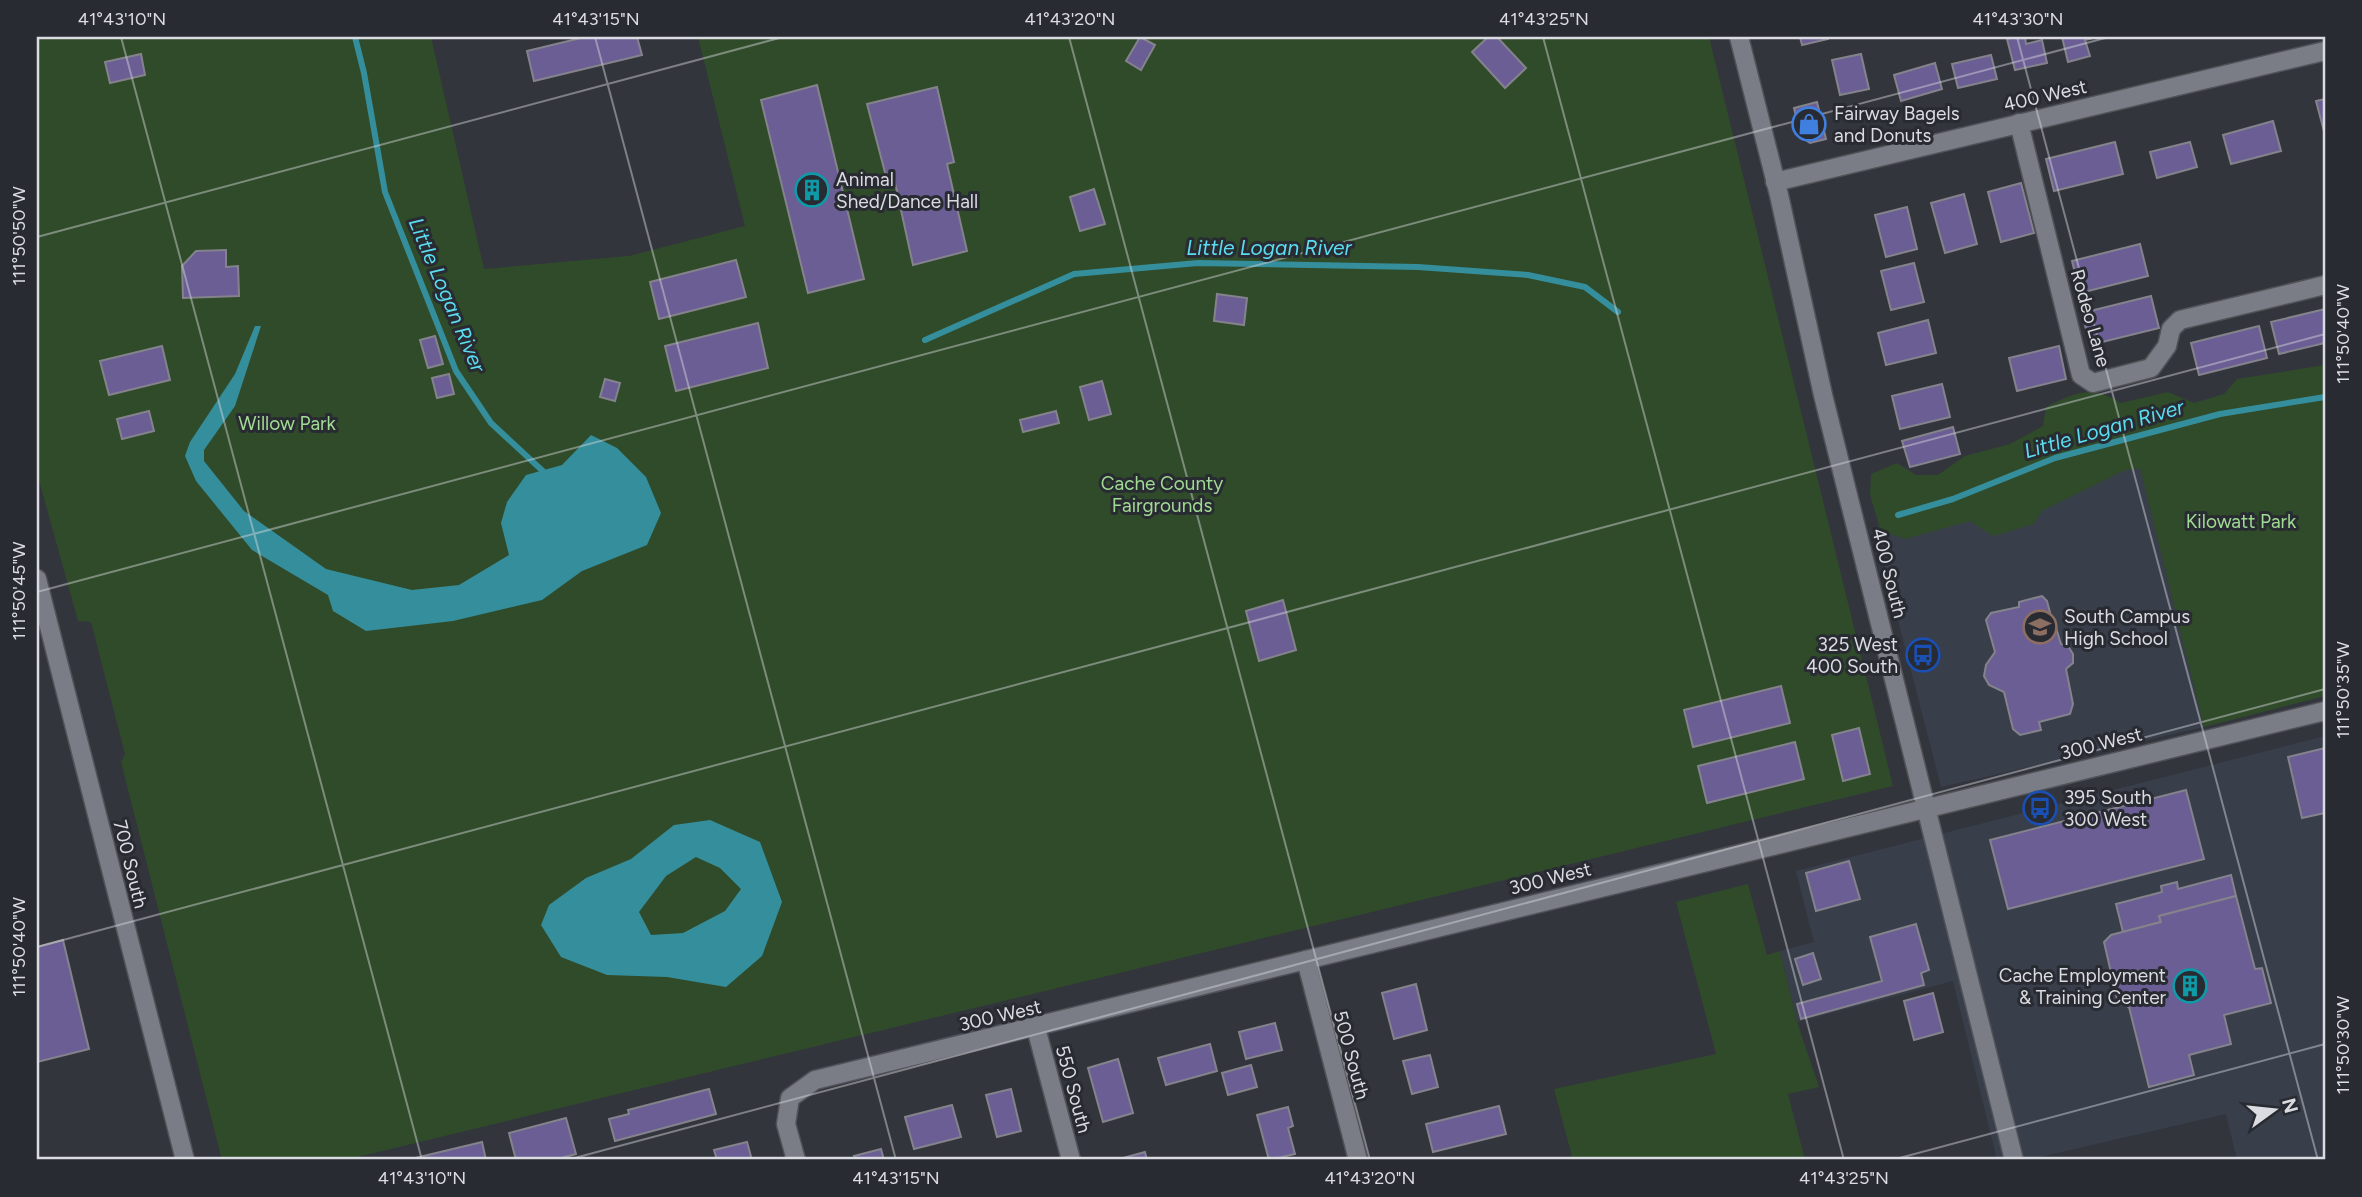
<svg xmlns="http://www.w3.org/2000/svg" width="2362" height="1197" font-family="Figtree,sans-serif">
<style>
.built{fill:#393e4b}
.green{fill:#304b2a}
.water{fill:#358e9c;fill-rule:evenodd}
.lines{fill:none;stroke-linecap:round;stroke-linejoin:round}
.stream{stroke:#358e9c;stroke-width:6}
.building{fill:#6a5e94;stroke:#84838c;stroke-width:2}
.minor-casing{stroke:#505258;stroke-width:21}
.minor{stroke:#7a7d85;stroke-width:18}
.ticks{fill:none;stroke:#dadce1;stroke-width:2;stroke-opacity:0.45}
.labels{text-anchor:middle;stroke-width:6;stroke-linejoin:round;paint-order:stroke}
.street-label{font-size:19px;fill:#dadce1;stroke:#292b32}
.poi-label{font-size:19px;fill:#dadce1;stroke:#292b32;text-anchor:start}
.park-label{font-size:19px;fill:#a1db93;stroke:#292b32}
.water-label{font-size:21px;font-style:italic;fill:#5bdcf0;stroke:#292b32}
.neatline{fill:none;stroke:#dadce1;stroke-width:2.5}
.ticks-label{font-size:18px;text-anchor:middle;fill:#dadce1}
</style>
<rect width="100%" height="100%" fill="#33353d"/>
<g class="built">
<path d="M2138 458 2204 727 1941 787 1874 527Z"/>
<path d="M2325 736V1160H2237L2226 1114 2027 1160H1997L1953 981 1797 1022 1780 951 1814 942 1796 871Z"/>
</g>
<g class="green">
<path d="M37 37H431L484 269 629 256 745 226 698 37H1709L1893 786 345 1160H222L121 762 125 754 91 622 78 621 37 473Z"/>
<path d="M2325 365V696L2204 727 2140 468 2123 471 2042 511 2034 524 1993 536 1970 521 1905 539 1881 531 1870 495 1871 474 1897 463 1916 475H1938L1965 456 2010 444 2043 426 2046 407C2076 392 2091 385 2121 403L2168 392 2194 403 2224 394 2237 379Z"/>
<path d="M1748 884 1767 955 1780 951 1797 1022 1819 1087 1788 1094 1805 1160H1573L1554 1089 1716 1054 1676 902Z"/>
</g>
<g class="water">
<path d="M255 326H261L235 406 204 450V461L244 511 326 569 412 590 459 585 509 555 501 523 507 502 526 475 562 465 591 435 617 448 646 477 661 513 647 545 582 571 542 600 453 621 366 631 333 611 328 595 252 550 196 481 185 456 190 442 235 374Z"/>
<path d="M710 820 760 842 782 902 762 956 726 987 667 977 607 975 561 957 541 925 549 905 586 878 631 859 674 825ZM696 857 720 868 741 889 725 911 683 933 651 935 639 912 666 876Z"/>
</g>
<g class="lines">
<g class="stream">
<path d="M355 37 364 73 385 192 456 371 491 423 546 474"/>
<path d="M925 340 1074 274 1198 263 1418 267 1528 275 1585 287 1618 312"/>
<path d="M1898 515 1953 499 2055 458 2220 414 2325 397"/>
</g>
</g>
<g class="building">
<path d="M585 37H637L642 55 534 81 527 51Z"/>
<path d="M1140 37 1155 45 1141 70 1126 61Z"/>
<path d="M1488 37H1497L1526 68 1505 88 1472 52Z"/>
<path d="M1800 37H1828V39L1802 45Z"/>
<path d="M2017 37H2025L2026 44 2042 40 2047 63 2015 70 2007 39Z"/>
<path d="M2062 37H2098L2085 40 2090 56 2068 62Z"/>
<path d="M141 54 145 75 110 83 105 62Z"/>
<path d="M1861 54 1869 89 1840 95 1832 60Z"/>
<path d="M1991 55 1997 79 1958 88 1952 64Z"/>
<path d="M1935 63 1942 89 1901 101 1894 75Z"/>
<path d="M817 85 864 279 808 293 761 100Z"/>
<path d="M937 87 954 162 947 164 967 251 913 265 894 178 887 180 867 104Z"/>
<path d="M2325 99V135L2316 101Z"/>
<path d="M1817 102 1826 139 1810 143 1801 137 1794 108Z"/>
<path d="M2273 121 2281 151 2231 164 2223 135Z"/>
<path d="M2115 142 2123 174 2054 191 2046 159Z"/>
<path d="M2190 142 2197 167 2157 178 2150 152Z"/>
<path d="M2021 183 2034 233 2001 242 1988 192Z"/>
<path d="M1094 189 1105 224 1080 231 1070 197Z"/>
<path d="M1964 194 1977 244 1945 253 1931 203Z"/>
<path d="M1907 207 1917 249 1886 257 1875 215Z"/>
<path d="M2140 244 2148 276 2080 293 2072 261Z"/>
<path d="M226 250V267L238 266 239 296 183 298 182 266 196 251Z"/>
<path d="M736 260 746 297 659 319 650 282Z"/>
<path d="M1914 263 1924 302 1891 310 1881 271Z"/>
<path d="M1217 294 1247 298 1244 325 1214 321Z"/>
<path d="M2151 296 2159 328 2090 345 2082 313Z"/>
<path d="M2325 309V343L2279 354 2271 322Z"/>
<path d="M1928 320 1936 353 1886 365 1878 333Z"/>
<path d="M758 323 768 368 676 391 665 346Z"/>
<path d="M2259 326 2267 358 2199 375 2191 343Z"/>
<path d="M435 336 443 364 428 368 420 340Z"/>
<path d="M162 346 170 380 109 395 100 361Z"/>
<path d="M2059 346 2066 379 2017 391 2009 358Z"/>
<path d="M449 374 454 394 437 398 432 378Z"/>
<path d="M605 379 620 383 615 401 600 397Z"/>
<path d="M1102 381 1111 414 1089 420 1080 387Z"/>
<path d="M1942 384 1950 417 1900 429 1892 396Z"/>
<path d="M149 411 154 431 122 439 117 419Z"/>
<path d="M1056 411 1059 423 1023 432 1020 420Z"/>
<path d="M1953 427 1960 454 1910 467 1902 441Z"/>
<path d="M2042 596 2047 601 2053 624 2056 628 2061 644 2068 646 2073 654V663L2066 669 2073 704 2070 714 2039 722 2041 730 2020 735 2013 729 2004 692 1989 685 1984 676 1986 665 1995 652 1986 620 1991 613 2019 607V602Z"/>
<path d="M1283 600 1296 650 1259 661 1246 611Z"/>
<path d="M1781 686 1790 723 1693 747 1684 710Z"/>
<path d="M1859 728 1870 774 1843 781 1832 735Z"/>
<path d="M1795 742 1804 779 1707 803 1698 766Z"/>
<path d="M2325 748V813L2302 818 2288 757Z"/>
<path d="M2186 790 2204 859 2008 909 1990 840Z"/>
<path d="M1849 861 1860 899 1816 911 1806 873Z"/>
<path d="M2231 875 2236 896 2159 916 2161 922 2123 932 2116 904 2162 892 2161 886 2177 882 2178 889Z"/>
<path d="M2236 896 2255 969 2262 968 2271 1003 2224 1015 2231 1044 2189 1055 2194 1075 2149 1087 2129 1007 2118 1003 2104 942 2111 935 2161 922 2159 916Z"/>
<path d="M1916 924 1929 970 1921 973 1924 985 1801 1019 1797 1004 1882 981 1870 937Z"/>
<path d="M63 940 89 1049 37 1062V947Z"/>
<path d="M1813 953 1821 979 1803 985 1795 959Z"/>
<path d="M1416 984 1427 1030 1394 1039 1382 993Z"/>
<path d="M1933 993 1943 1032 1914 1040 1904 1001Z"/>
<path d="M1275 1023 1282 1050 1246 1059 1239 1032Z"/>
<path d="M1210 1044 1217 1071 1166 1085 1158 1058Z"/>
<path d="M1430 1055 1438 1087 1412 1094 1403 1061Z"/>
<path d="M1118 1059 1133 1113 1103 1122 1088 1068Z"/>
<path d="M1251 1065 1257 1087 1228 1095 1222 1073Z"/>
<path d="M709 1089 716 1114 615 1141 609 1119 629 1114 628 1110Z"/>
<path d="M1011 1089 1021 1131 997 1137 986 1095Z"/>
<path d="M952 1105 961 1137 914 1149 905 1117Z"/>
<path d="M1499 1106 1506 1134 1433 1152 1426 1124Z"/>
<path d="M1288 1107 1293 1126 1288 1128 1295 1154 1269 1160 1257 1115Z"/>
<path d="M566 1118 576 1154 554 1160H516L509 1133Z"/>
<path d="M482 1142 486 1160H415V1158Z"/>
<path d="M747 1142 752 1160H717L714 1150Z"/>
<path d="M881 1149 884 1160H855L854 1156Z"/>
<path d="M1145 1152 1147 1160H1119V1159Z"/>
</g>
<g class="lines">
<defs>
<g id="minor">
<path d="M1739 37 1779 195 1823 395 2014 1160"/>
<path d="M2019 123 2081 375 2093 383 2151 368 2167 346 2171 329 2180 320 2325 285"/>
<path d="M1775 182 2325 51"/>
<path d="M37 579 185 1160"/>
<path d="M1306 960 1358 1160"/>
<path d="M1036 1028 1071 1160"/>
<path d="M796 1160 786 1124 790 1098 815 1080 2325 711"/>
</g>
</defs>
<use href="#minor" class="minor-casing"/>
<use href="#minor" class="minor"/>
</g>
<path class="ticks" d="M121 37 422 1160M595 37 896 1160M1069 37 1370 1160M1543 37 1844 1160M2017 37 2318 1160M37 237 783 37M37 592 2109 37M37 947 2325 334M567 1160 2325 689M1892 1160 2325 1044"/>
<defs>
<symbol id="shop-ring" viewBox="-11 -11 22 22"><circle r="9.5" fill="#292b32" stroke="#3f7fe0" stroke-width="1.5"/><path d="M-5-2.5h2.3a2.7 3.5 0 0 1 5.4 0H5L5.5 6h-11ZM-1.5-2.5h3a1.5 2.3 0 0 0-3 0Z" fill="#3f7fe0"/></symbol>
<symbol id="building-ring" viewBox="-11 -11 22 22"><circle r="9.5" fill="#292b32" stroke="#0f9aa8" stroke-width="1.5"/><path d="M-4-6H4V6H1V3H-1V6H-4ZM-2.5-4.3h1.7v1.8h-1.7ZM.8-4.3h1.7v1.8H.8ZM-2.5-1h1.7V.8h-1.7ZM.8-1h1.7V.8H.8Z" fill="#0f9aa8"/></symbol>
<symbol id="school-ring" viewBox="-11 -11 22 22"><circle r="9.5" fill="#292b32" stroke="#8d6e63" stroke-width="1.5"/><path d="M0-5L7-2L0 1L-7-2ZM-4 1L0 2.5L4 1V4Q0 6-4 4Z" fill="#8d6e63"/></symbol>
<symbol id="bus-ring" viewBox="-11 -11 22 22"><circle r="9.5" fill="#292b32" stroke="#1a4fb4" stroke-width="1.5"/><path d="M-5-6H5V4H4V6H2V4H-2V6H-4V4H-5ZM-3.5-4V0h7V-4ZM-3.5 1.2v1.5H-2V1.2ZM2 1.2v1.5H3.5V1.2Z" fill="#1a4fb4"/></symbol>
</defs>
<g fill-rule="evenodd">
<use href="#shop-ring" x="1790" y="105" width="38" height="38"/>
<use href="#building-ring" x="793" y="171" width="38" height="38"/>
<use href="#school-ring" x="2021" y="608" width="38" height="38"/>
<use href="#bus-ring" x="1904" y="636" width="38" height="38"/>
<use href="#bus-ring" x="2021" y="789" width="38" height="38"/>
<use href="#building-ring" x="2171" y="967" width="38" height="38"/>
</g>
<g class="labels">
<g class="street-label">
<text transform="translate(2045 95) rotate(-13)" y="7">400 West</text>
<text transform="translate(2091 318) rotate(74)" y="7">Rodeo Lane</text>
<text transform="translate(1890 573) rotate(76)" y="7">400 South</text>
<text transform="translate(2101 743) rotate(-14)" y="7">300 West</text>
<text transform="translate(131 864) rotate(76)" y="7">700 South</text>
<text transform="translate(1550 878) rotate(-14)" y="7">300 West</text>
<text transform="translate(1000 1015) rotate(-13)" y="7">300 West</text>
<text transform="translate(1352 1055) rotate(75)" y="7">500 South</text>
<text transform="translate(1074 1089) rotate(75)" y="7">550 South</text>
</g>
<g class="poi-label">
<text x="1834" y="120">Fairway Bagels<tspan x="1834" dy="22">and Donuts</tspan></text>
<text x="836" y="186">Animal<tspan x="836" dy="22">Shed/Dance Hall</tspan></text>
<text x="2064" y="623">South Campus<tspan x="2064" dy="22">High School</tspan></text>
<text x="1898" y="651" text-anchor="end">325 West<tspan x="1898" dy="22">400 South</tspan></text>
<text x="2064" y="804">395 South<tspan x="2064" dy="22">300 West</tspan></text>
<text x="2166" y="982" text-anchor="end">Cache Employment<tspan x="2166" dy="22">&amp; Training Center</tspan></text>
</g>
<g class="park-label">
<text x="287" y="430">Willow Park</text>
<text x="1162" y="490">Cache County<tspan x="1162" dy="22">Fairgrounds</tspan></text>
<text x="2241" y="528">Kilowatt Park</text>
</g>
<g class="water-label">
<text x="1269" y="255">Little Logan River</text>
<text transform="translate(447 295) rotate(67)" y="7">Little Logan River</text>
<text transform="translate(2104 429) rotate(-16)" y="7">Little Logan River</text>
</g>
</g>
<rect width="2362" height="1197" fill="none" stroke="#292b32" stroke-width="77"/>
<g transform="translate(2274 1110) rotate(75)" stroke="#292b32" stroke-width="5" paint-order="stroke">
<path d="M0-5L12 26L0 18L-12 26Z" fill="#dadce1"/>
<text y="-10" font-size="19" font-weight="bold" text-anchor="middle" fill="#dadce1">N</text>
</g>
<rect x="38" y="38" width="2286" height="1120" class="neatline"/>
<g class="ticks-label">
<text x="122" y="25">41°43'10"N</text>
<text x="596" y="25">41°43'15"N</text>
<text x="1070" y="25">41°43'20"N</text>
<text x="1544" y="25">41°43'25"N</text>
<text x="2018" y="25">41°43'30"N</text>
<text transform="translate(19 236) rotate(-90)" y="6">111°50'50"W</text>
<text transform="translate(2343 334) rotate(-90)" y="6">111°50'40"W</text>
<text transform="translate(19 591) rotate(-90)" y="6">111°50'45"W</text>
<text transform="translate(2343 690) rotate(-90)" y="6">111°50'35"W</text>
<text transform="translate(19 947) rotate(-90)" y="6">111°50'40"W</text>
<text transform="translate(2343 1045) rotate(-90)" y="6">111°50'30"W</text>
<text x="422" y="1184">41°43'10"N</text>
<text x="896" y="1184">41°43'15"N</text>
<text x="1370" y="1184">41°43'20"N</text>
<text x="1844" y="1184">41°43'25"N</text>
</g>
</svg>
